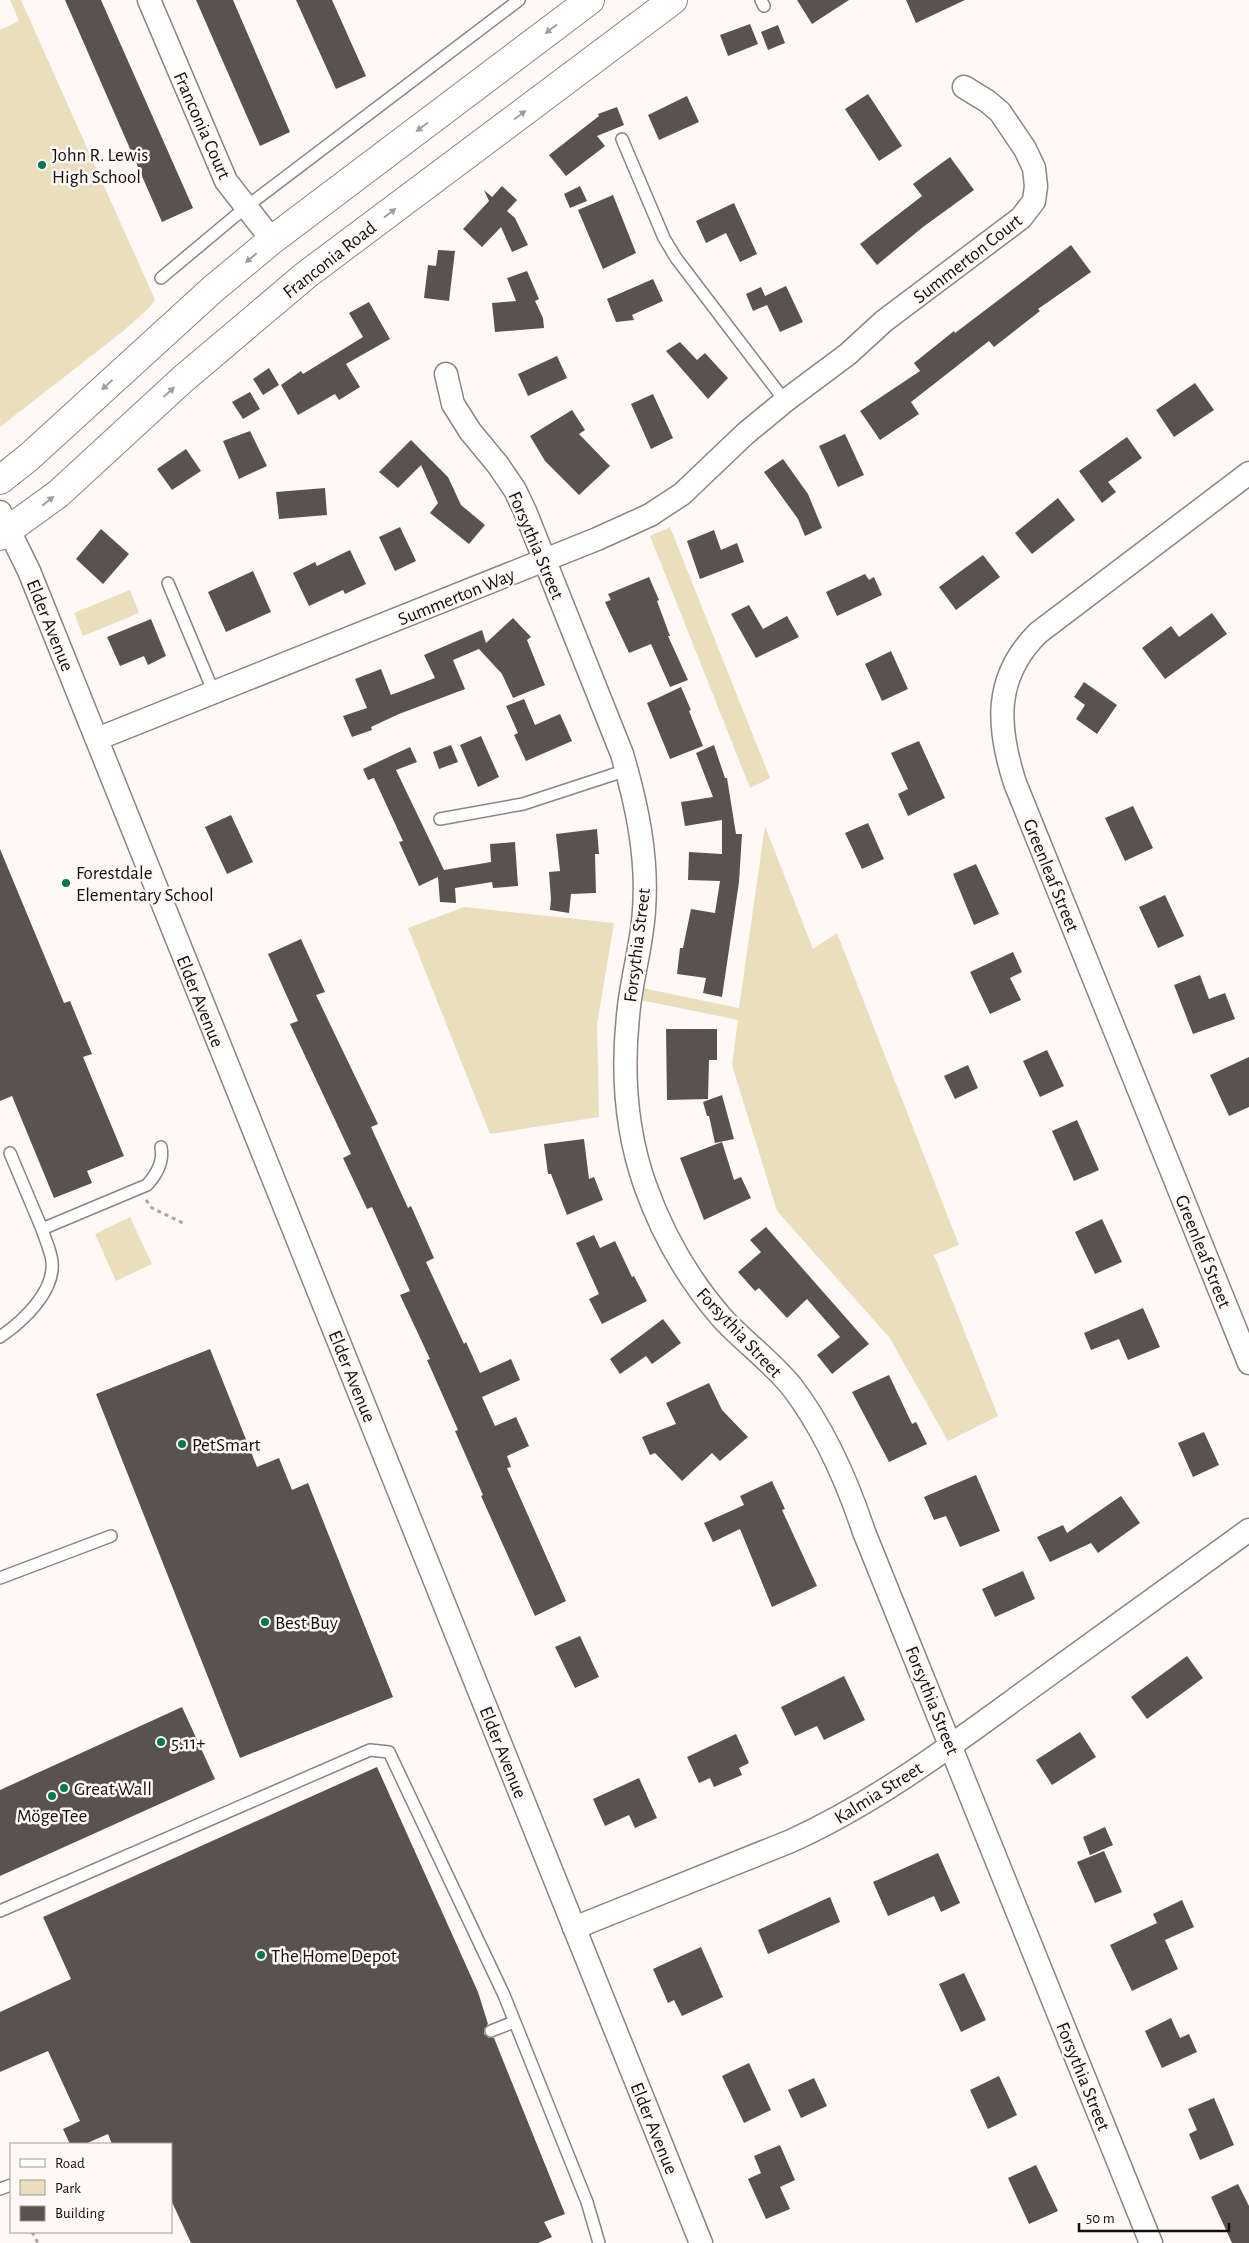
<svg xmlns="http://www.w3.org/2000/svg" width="1249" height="2243" font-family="'Alegreya Sans',sans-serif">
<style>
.green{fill:#eadebd}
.building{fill:#58534e}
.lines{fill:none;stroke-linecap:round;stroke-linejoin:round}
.lane-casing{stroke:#8c8481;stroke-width:14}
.street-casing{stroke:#8c8481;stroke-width:25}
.primary-casing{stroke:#8c8481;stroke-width:30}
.path{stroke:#aba7a6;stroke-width:3;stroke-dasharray:4 4;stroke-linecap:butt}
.lane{stroke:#fff;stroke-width:11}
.street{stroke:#fff;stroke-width:22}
.primary{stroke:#fff;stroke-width:28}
.oneway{fill:#a09f9f}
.poi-dot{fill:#097751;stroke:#fef9f7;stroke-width:2}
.labels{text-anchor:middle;stroke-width:5;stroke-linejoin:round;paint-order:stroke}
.street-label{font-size:19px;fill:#110f0e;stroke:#fef9f7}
.poi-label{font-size:19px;fill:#110f0e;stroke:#fef9f7;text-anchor:start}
</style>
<rect width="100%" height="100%" fill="#fef9f7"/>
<g class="green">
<path d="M10 0H21L155 300 148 309 122 332 0 427V30L19 21Z"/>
<path d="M670 527 770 778 750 788 650 536Z"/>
<path d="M130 590 139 613 83 636 74 613Z"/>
<path d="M765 826 813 949 837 933 959 1245 934 1255 998 1416 948 1441 889 1337 777 1211 732 1065 738 1020 640 1000 642 988 739 1008Z"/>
<path d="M464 907 614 923 597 1024 599 1117 490 1134 408 928Z"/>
<path d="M130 1217 152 1264 116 1281 95 1234Z"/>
</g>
<g class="building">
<path d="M65 0H101L193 208 162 222Z"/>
<path d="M196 0H233L290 132 260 146Z"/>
<path d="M296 0H332L366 76 336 89Z"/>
<path d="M797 0H849L812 24Z"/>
<path d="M906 0H965L916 23Z"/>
<path d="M750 24 758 44 728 56 720 35Z"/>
<path d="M778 25 785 43 768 50 761 32Z"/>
<path d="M868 94 902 146 879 161 845 109Z"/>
<path d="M687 96 699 122 659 140 648 115Z"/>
<path d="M617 107 624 125 597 136 605 146 566 176 549 155 599 116 598 114Z"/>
<path d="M950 157 974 190 923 227 877 265 860 244 922 196 913 184Z"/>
<path d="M502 186 517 200 507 211 515 218 528 245 512 252 501 227 482 247 463 229 489 201 484 190 492 197Z"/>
<path d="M580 186 587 201 570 208 564 194Z"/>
<path d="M613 195 636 253 603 269 578 210Z"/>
<path d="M734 203 757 254 740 262 726 233 706 243 696 221Z"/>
<path d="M1071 245 1091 272 1038 309 1040 311 994 347 989 341 911 402 919 414 880 440 860 411 920 371 914 363 954 331 955 333Z"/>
<path d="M438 250 455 251 449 301 424 298 428 265 436 266Z"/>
<path d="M527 271 539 299 535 301 543 318 544 328 495 332 492 303 516 301 507 278Z"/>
<path d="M653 279 663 301 632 315 634 320 616 322 607 299Z"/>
<path d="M786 286 803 322 780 332 767 305 753 311 746 294 761 287 765 296Z"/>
<path d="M369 302 390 339 346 364 360 387 339 400 335 394 298 415 281 385 301 371 303 374 363 337 349 313Z"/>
<path d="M680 342 697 360 705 353 728 378 708 399 666 351Z"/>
<path d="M557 356 567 378 528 396 518 374Z"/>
<path d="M269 368 279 385 263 395 253 379Z"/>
<path d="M1195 383 1214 410 1174 437 1156 410Z"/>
<path d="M250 392 260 409 243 419 232 402Z"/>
<path d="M653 394 673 438 651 449 631 404Z"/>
<path d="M572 410 585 430 579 434 610 466 579 495 545 461 530 436Z"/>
<path d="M250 431 267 466 239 479 223 441Z"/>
<path d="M845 434 864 475 838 487 819 446Z"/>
<path d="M1127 437 1142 458 1108 482 1116 492 1102 503 1079 471Z"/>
<path d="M411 440 448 477 461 505 485 525 469 544 430 513 438 503 421 465 398 488 379 472Z"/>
<path d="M186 449 201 471 172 490 157 469Z"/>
<path d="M783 459 808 494 822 528 805 536 798 519 764 472Z"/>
<path d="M325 488 327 515 279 519 276 492Z"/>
<path d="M1058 498 1075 520 1032 554 1015 533Z"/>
<path d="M400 527 416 561 395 571 379 537Z"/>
<path d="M101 529 129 554 103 584 76 559Z"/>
<path d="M714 530 721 550 737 543 744 562 700 579 687 541Z"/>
<path d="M350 550 366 584 345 594 343 590 309 606 293 573 315 562 317 566Z"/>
<path d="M983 555 1000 577 956 610 939 587Z"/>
<path d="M253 571 271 612 226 632 208 592Z"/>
<path d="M865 574 869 580 874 577 882 595 837 616 826 592Z"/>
<path d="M649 577 659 600 657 601 670 636H668L688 680 670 687 651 644 629 653 605 602 611 600 608 594Z"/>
<path d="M749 605 763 629 787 616 799 637 756 658 731 614Z"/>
<path d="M1212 613 1227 634 1165 679 1142 648 1171 626 1179 637Z"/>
<path d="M513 618 531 637 527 640 545 685 513 698 502 674 479 649 453 660 465 689 399 714 371 727 372 730 352 737 343 716 367 708 355 679 381 669 391 695 435 678 424 655 482 630 486 643Z"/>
<path d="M151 619 166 656 148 665 144 656 120 666 107 637Z"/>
<path d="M891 651 908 689 882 701 865 664Z"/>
<path d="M1084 682 1117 705 1097 734 1076 719 1085 705 1074 697Z"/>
<path d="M681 687 691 710 689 711 703 746 670 759 647 703Z"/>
<path d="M524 699 535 725 560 714 572 741 526 761 514 735 518 733 506 706Z"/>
<path d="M481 736 499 777 478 787 460 745Z"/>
<path d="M919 741 945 798 908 816 898 794 908 789 891 753Z"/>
<path d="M451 745 458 762 439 769 433 752Z"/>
<path d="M714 745 725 778H727L736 834H742L739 882 722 997 703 993 706 978 677 974 680 948H683L691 909 715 913 720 881 688 880 689 852 722 854V820L685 826 681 802 713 797 696 753Z"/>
<path d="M410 747 417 762 396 770 444 870 491 862 490 844 515 842 518 886 493 888 492 882 455 888 456 903 440 902 438 877 419 886 399 842 403 841 374 778 368 780 363 769Z"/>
<path d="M1133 806 1153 848 1125 861 1105 818Z"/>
<path d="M231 815 253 862 227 874 205 827Z"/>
<path d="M868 823 884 859 862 869 845 833Z"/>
<path d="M597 829 599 854H595L596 893 571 894 569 913 550 910 551 899 549 872 560 871 556 834Z"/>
<path d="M0 849 64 1003 70 1001 92 1054 83 1057 124 1156 87 1171 92 1183 54 1198 12 1096 0 1101Z"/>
<path d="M976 864 999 914 974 925 953 874Z"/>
<path d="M1165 895 1184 936 1158 948 1139 907Z"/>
<path d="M301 939 325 992 316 995 378 1124 371 1127 408 1208 411 1206 434 1258 426 1262 464 1344 466 1342 480 1373 511 1359 520 1380 482 1397 495 1426 516 1417 529 1446 507 1456 511 1467 507 1468 566 1601 535 1616 481 1496 483 1495 455 1431 458 1430 427 1360 430 1359 400 1295 410 1291 372 1207 367 1209 343 1158 351 1154 290 1024 298 1021 268 954Z"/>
<path d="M1013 952 1022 972 1010 978 1021 1000 990 1014 970 972Z"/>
<path d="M1200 975 1209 999 1225 993 1235 1019 1193 1034 1174 985Z"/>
<path d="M666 1029H717V1060H709L708 1099 667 1100Z"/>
<path d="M1047 1050 1064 1086 1040 1097 1023 1061Z"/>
<path d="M1249 1057V1107L1229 1116 1210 1075Z"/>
<path d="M968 1065 978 1088 955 1099 944 1076Z"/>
<path d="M722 1095 734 1139 715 1143 709 1116H707L703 1102Z"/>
<path d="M1077 1120 1099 1170 1074 1181 1052 1131Z"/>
<path d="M584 1139 589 1179 594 1177 603 1200 567 1215 551 1174H548L544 1144Z"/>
<path d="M722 1142 734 1180 741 1177 751 1198 704 1220 680 1158Z"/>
<path d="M1102 1219 1122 1262 1095 1274 1075 1232Z"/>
<path d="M766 1227 869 1344 832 1374 817 1355 840 1337 807 1299 787 1318 759 1288 755 1291 738 1272 761 1252 750 1240Z"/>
<path d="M594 1235 600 1248 615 1241 632 1277 634 1276 647 1301 602 1324 589 1299 599 1294 576 1243Z"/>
<path d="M1143 1308 1160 1347 1128 1360 1119 1339 1091 1350 1084 1333Z"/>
<path d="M663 1319 681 1343 652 1364 646 1356 620 1374 610 1359Z"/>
<path d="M210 1349 257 1467 279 1458 292 1490 308 1483 393 1697 240 1758 96 1394Z"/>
<path d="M889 1375 912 1424 916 1422 927 1444 889 1462 852 1392Z"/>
<path d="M709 1383 722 1410 748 1437 720 1461 712 1453 682 1481 655 1453 650 1455 642 1437 676 1424 666 1403Z"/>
<path d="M1204 1432 1219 1465 1193 1477 1178 1443Z"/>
<path d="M976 1475 1000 1531 960 1547 946 1516 934 1520 924 1497Z"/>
<path d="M772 1481 785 1509 782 1510 817 1586 772 1607 740 1529 713 1542 704 1523 744 1505 740 1496Z"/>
<path d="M1121 1496 1140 1523 1098 1553 1091 1543 1050 1562 1037 1537 1063 1525 1067 1533Z"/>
<path d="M1023 1571 1035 1599 995 1617 982 1589Z"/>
<path d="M580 1636 599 1677 575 1688 555 1647Z"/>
<path d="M1187 1656 1203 1678 1147 1719 1131 1697Z"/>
<path d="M844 1676 865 1720 824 1740 817 1726 795 1736 781 1707Z"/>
<path d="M182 1707 215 1779 0 1876V1790Z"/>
<path d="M1080 1732 1096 1757 1052 1785 1036 1760Z"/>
<path d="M736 1734 749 1763 739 1768 742 1775 714 1787 710 1778 699 1783 687 1757Z"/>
<path d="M377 1767 478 1992 488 2024 484 2029V2034L489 2038H494L565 2214 544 2222 552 2237 538 2243H191L171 2200V2144H112L108 2134 85 2144H70L63 2129 80 2121 48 2051 0 2072V2012L71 1979 43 1917Z"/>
<path d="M639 1778 657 1818 635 1828 629 1815 605 1826 593 1799Z"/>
<path d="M1105 1827 1113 1845 1090 1855 1083 1837Z"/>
<path d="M1104 1851 1122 1892 1095 1903 1077 1862Z"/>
<path d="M938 1853 960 1903 941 1912 934 1896 888 1916 873 1882Z"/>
<path d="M830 1897 840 1922 768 1954 758 1930Z"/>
<path d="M1182 1900 1194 1927 1165 1940 1178 1969 1132 1991 1110 1945 1157 1923 1153 1914Z"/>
<path d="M701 1947 723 1997 682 2016 674 2000 668 2003 653 1969Z"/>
<path d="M964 1973 986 2020 961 2032 939 1984Z"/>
<path d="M1171 2018 1180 2038 1189 2034 1197 2052 1162 2068 1145 2031Z"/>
<path d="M749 2063 771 2110 744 2123 722 2076Z"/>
<path d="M999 2076 1017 2115 988 2129 970 2090Z"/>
<path d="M814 2078 827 2106 801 2118 788 2090Z"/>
<path d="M1214 2098 1234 2145 1200 2160 1189 2134 1197 2130 1188 2109Z"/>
<path d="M780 2145 795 2180 780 2187 790 2209 766 2219 748 2179 761 2173 754 2156Z"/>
<path d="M1036 2165 1058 2211 1029 2224 1008 2178Z"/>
<path d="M1238 2184 1249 2206V2243H1232L1211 2197Z"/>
</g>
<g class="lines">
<defs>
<g id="lane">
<path d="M761 0 764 6"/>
<path d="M622 139 664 238 676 258 785 401"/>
<path d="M161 278 246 207 519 0"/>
<path d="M168 583 214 693"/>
<path d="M440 819 523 804 627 770"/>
<path d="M10 1153 42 1229 147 1185C157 1174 164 1162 161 1147"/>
<path d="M0 1337C22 1322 55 1292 52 1262 51 1251 45 1239 42 1229"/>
<path d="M0 1578 111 1536"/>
<path d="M0 1911 370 1750 389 1752 504 1995 587 2202 599 2243"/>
<path d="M491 2031 514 2022"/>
<path d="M0 2189 11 2185"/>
</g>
<g id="street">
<path d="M149 0 226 181 272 240"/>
<path d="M446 374 453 404 470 431 498 465 515 490 525 511 622 754C637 805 648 857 644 910 642 946 631 980 628 1016 622 1073 626 1131 645 1185 662 1233 688 1279 722 1318 744 1342 771 1361 792 1387 825 1430 847 1481 864 1532L1151 2243"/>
<path d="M1249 473 1038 633C993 678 997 727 1015 783L1249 1363"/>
<path d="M0 512 29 571 701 2243"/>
<path d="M97 739 597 539 650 515 682 494 745 434 785 401 848 354 884 321 1021 218 1034 201 1036 186 1034 168 1025 149 1000 112 987 101 964 87"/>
<path d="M574 1928 791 1841C874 1803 944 1751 1018 1697 1095 1641 1172 1586 1249 1530"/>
</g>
<g id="primary">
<path d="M0 480 29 457 213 289 272 240 590 0"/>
<path d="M0 536 58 494 183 379 306 275 673 0"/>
</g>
</defs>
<use href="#lane" class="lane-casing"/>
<use href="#street" class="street-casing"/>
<use href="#primary" class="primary-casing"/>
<g class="path">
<path d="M146 1200 152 1208 183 1223"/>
<path d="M32 2232 38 2243"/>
</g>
<use href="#lane" class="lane"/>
<use href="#street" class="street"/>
<use href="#primary" class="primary"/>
</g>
<defs><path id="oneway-solid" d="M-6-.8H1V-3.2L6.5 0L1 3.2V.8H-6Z" transform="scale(1.25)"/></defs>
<g class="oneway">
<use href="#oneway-solid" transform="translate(551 29) rotate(143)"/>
<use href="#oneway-solid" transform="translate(520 115) rotate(-37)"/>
<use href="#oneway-solid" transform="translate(422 127) rotate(143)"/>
<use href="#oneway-solid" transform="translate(390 213) rotate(-37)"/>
<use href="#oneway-solid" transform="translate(251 258) rotate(140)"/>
<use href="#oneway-solid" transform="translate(107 385) rotate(137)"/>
<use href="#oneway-solid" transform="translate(169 392) rotate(-42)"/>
<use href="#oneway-solid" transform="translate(48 501) rotate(-39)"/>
</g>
<g class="poi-dot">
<circle cx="42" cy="165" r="5"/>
<circle cx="66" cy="883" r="5"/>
<circle cx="182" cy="1444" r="5"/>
<circle cx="265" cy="1622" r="5"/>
<circle cx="161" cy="1742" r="5"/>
<circle cx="64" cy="1788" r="5"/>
<circle cx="52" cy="1796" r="5"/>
<circle cx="261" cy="1955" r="5"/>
</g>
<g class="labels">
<g class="street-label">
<text transform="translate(203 125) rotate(66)" y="7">Franconia Court</text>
<text transform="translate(967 258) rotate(-38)" y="7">Summerton Court</text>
<text transform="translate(329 259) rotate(-38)" y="7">Franconia Road</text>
<text transform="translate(537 545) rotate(67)" y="7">Forsythia Street</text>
<text transform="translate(456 596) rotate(-22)" y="7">Summerton Way</text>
<text transform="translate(51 625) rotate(68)" y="7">Elder Avenue</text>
<text transform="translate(1052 875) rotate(68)" y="7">Greenleaf Street</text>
<text transform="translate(636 945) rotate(-83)" y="7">Forsythia Street</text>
<text transform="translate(201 1001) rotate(68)" y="7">Elder Avenue</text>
<text transform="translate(1204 1251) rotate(68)" y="7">Greenleaf Street</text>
<text transform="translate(740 1332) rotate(47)" y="7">Forsythia Street</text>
<text transform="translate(353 1376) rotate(68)" y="7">Elder Avenue</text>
<text transform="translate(933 1700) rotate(68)" y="7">Forsythia Street</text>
<text transform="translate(504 1752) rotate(68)" y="7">Elder Avenue</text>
<text transform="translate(878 1792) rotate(-32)" y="7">Kalmia Street</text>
<text transform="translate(1084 2076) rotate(68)" y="7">Forsythia Street</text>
<text transform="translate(655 2128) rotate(68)" y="7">Elder Avenue</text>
</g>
<g class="poi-label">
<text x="52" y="161">John R. Lewis<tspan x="52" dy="22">High School</tspan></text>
<text x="76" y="879">Forestdale<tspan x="76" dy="22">Elementary School</tspan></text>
<text x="192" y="1451">PetSmart</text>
<text x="275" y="1629">Best Buy</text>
<text x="171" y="1749">5.11+</text>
<text x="74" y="1795">Great Wall</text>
<text x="52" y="1822" text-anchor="middle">Möge Tee</text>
<text x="271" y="1962">The Home Depot</text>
</g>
</g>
<rect x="10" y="2143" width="162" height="90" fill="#fef9f7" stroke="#9f9b9a"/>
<rect x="20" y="2159" width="25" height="8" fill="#ffffff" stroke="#9f9b9a"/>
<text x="55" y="2168" font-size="15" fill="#110f0e">Road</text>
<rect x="20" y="2180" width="25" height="15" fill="#eadebd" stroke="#9f9b9a"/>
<text x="55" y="2193" font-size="15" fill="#110f0e">Park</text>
<rect x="20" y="2206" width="25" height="15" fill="#58534e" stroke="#9f9b9a"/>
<text x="55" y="2218" font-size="15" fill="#110f0e">Building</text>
<path d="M1079 2223v8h150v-8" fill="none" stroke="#110f0e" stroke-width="2.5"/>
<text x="1086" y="2223" font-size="15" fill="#110f0e" stroke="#fef9f7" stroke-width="4" paint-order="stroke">50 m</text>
</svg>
